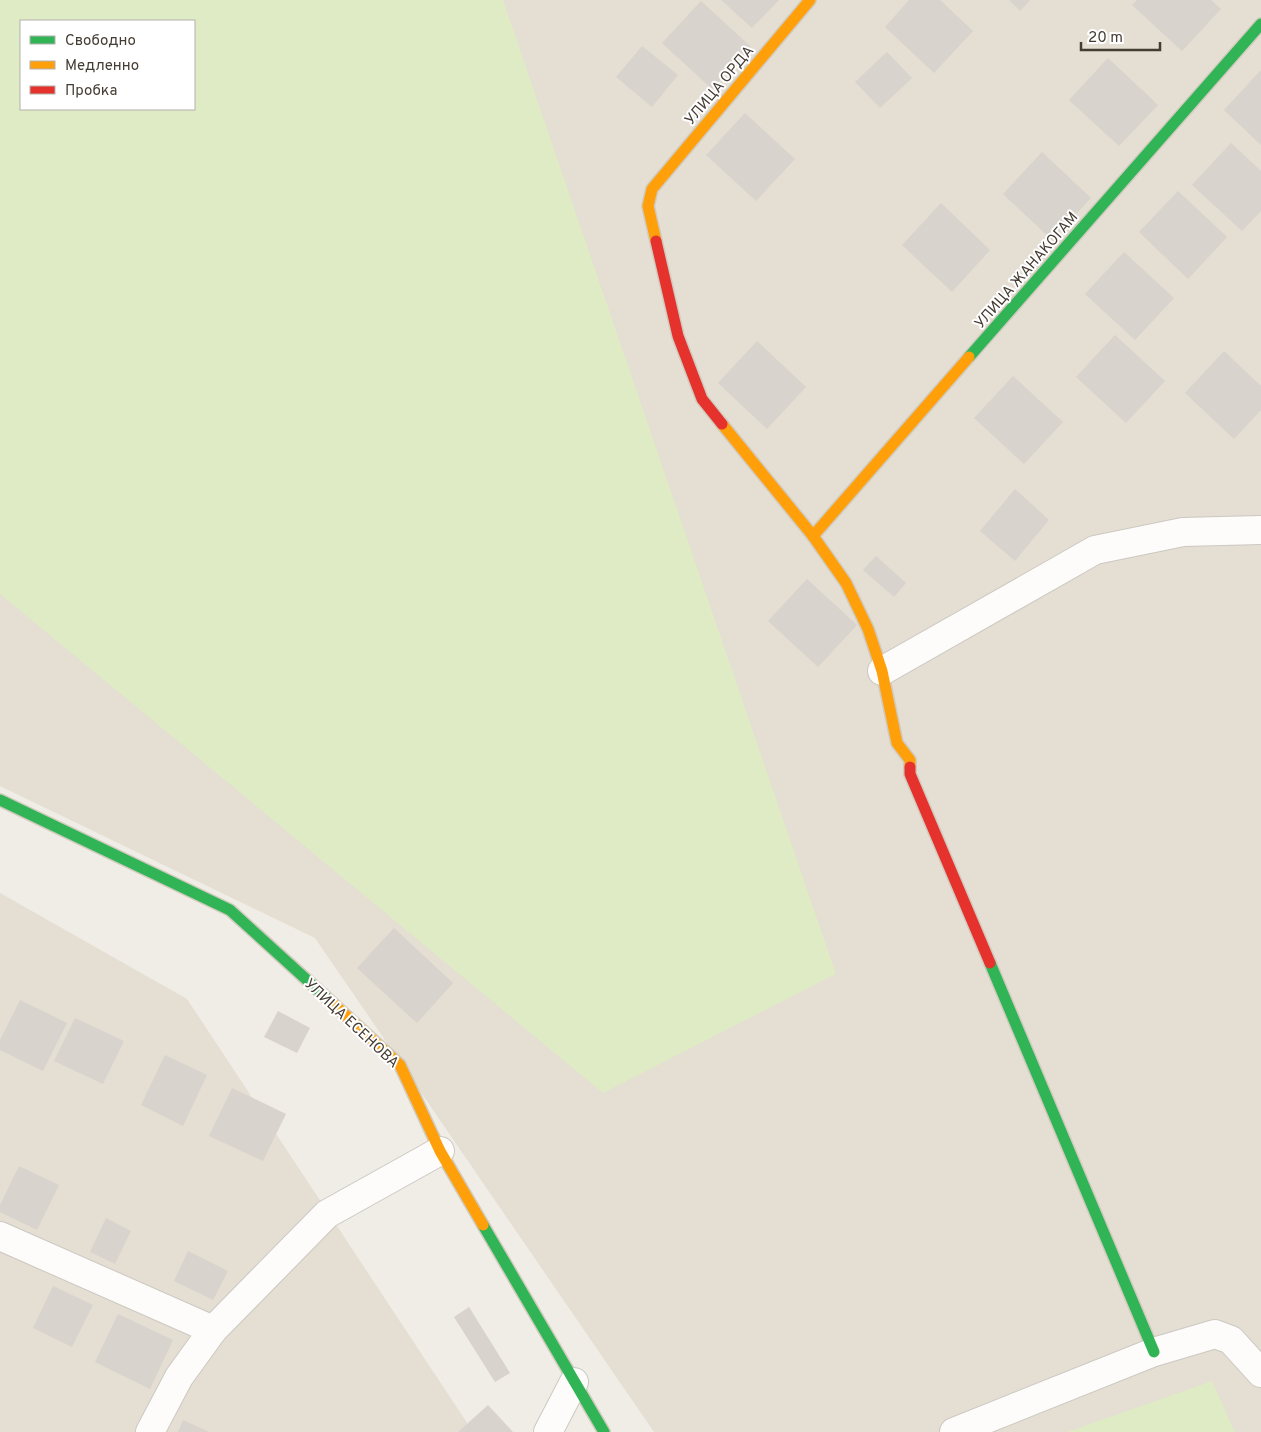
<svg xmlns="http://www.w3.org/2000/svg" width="1261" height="1432" font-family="Overpass,sans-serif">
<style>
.residential{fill:#e4ded3;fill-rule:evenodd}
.green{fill:#deebc4;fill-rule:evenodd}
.building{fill:#d8d3cd}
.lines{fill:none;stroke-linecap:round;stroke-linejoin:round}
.street-casing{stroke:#ccc8c2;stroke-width:30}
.fast-casing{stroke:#d1cabe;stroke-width:14}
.slow-casing{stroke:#d1cabe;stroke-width:14}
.jam-casing{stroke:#d1cabe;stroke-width:14}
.street{stroke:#fdfcfb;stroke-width:28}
.fast{stroke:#30b455;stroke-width:11}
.slow{stroke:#ff9f0a;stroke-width:11}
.jam{stroke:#e5322d;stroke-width:11}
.labels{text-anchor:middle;stroke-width:4;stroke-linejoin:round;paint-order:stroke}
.street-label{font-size:15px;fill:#453d33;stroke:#fff}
</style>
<rect width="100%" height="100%" fill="#f0ece6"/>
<g class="residential">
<path d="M33 0H1261V1432H654L315 938 0 786V35ZM21 21H194V109H21Z"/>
<path d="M0 893 187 999 473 1432H0Z"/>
</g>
<g class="green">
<path d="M0 0H503L836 974 603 1093 0 594ZM194 21V109H21V21Z"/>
<path d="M1212 1381 1235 1432H1067Z"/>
</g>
<g class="building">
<path d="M721 0H779L752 28Z"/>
<path d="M909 0H940L973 31 934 73 885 27Z"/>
<path d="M1009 0H1030L1020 11Z"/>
<path d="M1137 0H1211L1221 9 1182 51 1132 5Z"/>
<path d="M701 1 751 47 712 89 662 43Z"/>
<path d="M642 46 678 75 652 107 616 77Z"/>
<path d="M887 52 912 78 880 108 855 82Z"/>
<path d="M1108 58 1158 105 1119 146 1069 100Z"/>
<path d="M1261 70V145L1224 110Z"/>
<path d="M745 113 795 159 756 201 706 155Z"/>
<path d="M1231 143 1261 171V211L1242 231 1192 185Z"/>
<path d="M1042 152 1091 198 1052 240 1003 194Z"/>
<path d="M1178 191 1227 237 1188 279 1139 232Z"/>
<path d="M941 203 990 250 952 292 902 245Z"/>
<path d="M1124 252 1174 298 1135 340 1085 294Z"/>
<path d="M1115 335 1165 381 1126 423 1076 377Z"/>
<path d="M757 341 806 387 767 429 718 383Z"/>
<path d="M1224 351 1261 386V410L1234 439 1185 393Z"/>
<path d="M1013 376 1063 422 1024 464 974 418Z"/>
<path d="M1015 489 1049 520 1015 561 980 531Z"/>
<path d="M876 556 906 583 894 597 863 570Z"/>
<path d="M807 579 857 625 818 667 768 621Z"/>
<path d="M394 928 453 983 417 1023 357 968Z"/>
<path d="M20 1000 67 1023 43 1071 0 1050V1040Z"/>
<path d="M278 1011 310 1028 297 1053 264 1037Z"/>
<path d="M75 1018 124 1041 103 1084 54 1061Z"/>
<path d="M165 1055 207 1075 183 1126 141 1105Z"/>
<path d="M232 1088 286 1114 263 1161 209 1136Z"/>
<path d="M19 1166 59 1185 37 1230 0 1212V1205Z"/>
<path d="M106 1218 131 1231 115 1264 90 1252Z"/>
<path d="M188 1251 228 1271 213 1300 174 1281Z"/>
<path d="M53 1286 93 1305 72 1347 33 1328Z"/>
<path d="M469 1307 510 1373 495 1382 454 1317Z"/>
<path d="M118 1314 173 1340 150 1389 95 1362Z"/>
<path d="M488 1405 513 1432H458Z"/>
<path d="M183 1420 209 1432H178Z"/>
</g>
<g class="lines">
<defs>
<g id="street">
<path d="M882 671 1095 550 1183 532 1261 530"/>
<path d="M0 1236 213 1330"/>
<path d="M150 1432 179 1377 213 1330 327 1214 440 1151"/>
<path d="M548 1432 574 1382"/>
<path d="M954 1432 1154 1352 1215 1334 1231 1340 1261 1373"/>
</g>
<g id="fast">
<path d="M969 357 1261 24"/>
<path d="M0 800 230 910 329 1000"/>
<path d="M990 963 1154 1352"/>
<path d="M483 1225 604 1432"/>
</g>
<g id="slow">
<path d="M656 241 648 206 652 189 810 0"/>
<path d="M722 424 813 536 846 583 868 629 882 671 897 743 910 760V767"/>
<path d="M813 536 969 357"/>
<path d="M329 1000 400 1065 440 1151 483 1225"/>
</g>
<g id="jam">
<path d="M656 241 678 336 702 399 722 424"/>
<path d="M910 767V774L990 963"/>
</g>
</defs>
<use href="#street" class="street-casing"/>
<use href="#fast" class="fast-casing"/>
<use href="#slow" class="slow-casing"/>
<use href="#jam" class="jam-casing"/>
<use href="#street" class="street"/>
<use href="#fast" class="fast"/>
<use href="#slow" class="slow"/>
<use href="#jam" class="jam"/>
</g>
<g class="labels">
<g class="street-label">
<text transform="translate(719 85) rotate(-50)" y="5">УЛИЦА ОРДА</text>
<text transform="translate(1026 270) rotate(-49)" y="5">УЛИЦА ЖАНАКОГАМ</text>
<text transform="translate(352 1023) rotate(43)" y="5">УЛИЦА ЕСЕНОВА</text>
</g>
</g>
<rect x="20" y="20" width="175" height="90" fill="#ffffff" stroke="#b5b1ad"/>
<rect x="30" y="36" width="25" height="8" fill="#30b455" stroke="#b5b1ad"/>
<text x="65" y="45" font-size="15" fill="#453d33">Свободно</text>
<rect x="30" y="61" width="25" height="8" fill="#ff9f0a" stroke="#b5b1ad"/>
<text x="65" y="70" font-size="15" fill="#453d33">Медленно</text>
<rect x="30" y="86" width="25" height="8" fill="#e5322d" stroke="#b5b1ad"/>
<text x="65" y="95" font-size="15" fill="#453d33">Пробка</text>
<path d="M1081 42v8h79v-8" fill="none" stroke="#453d33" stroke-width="2.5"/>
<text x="1088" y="42" font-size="15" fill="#453d33" stroke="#ffffff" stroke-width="4" paint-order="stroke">20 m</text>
</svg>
